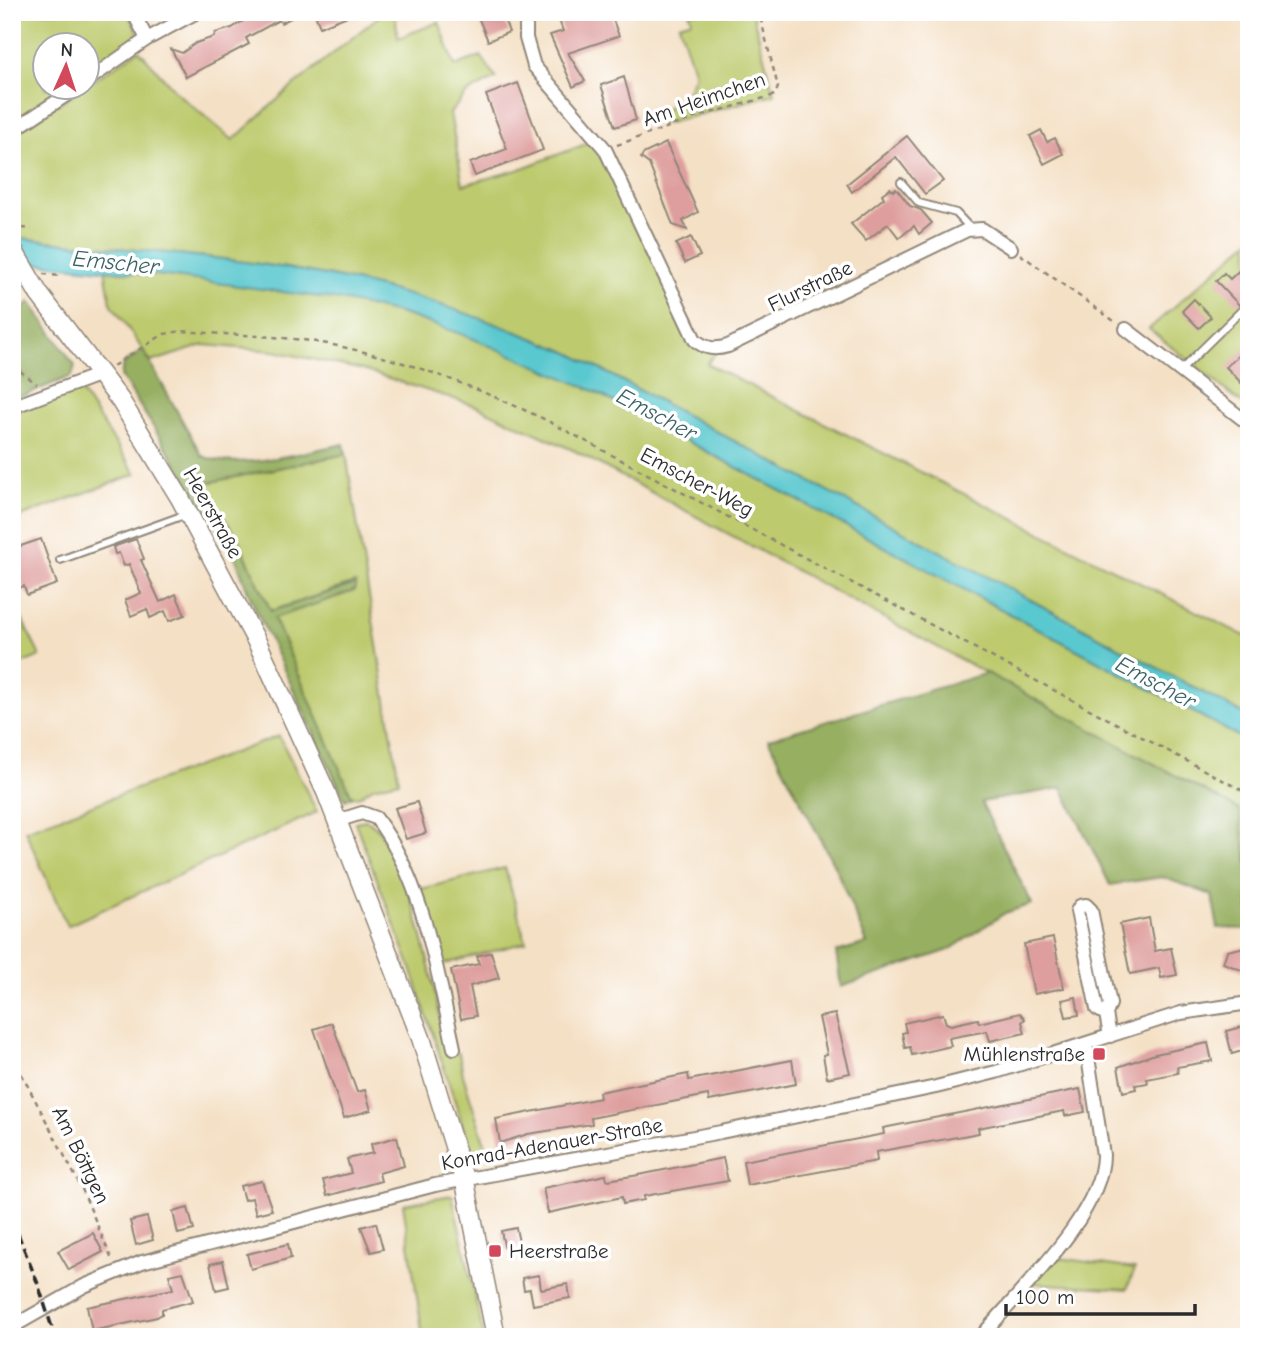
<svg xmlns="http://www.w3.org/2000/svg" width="1261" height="1349" font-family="'Comic Neue',sans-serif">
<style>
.green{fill:#bdcb6e;stroke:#747b4c;stroke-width:2}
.forest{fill:#96af61;stroke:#606d46;stroke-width:2}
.water{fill:#5ac8cf;stroke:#427a7d;stroke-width:2}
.building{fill:#de9e9d}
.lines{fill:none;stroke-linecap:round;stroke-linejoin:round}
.lane-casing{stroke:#908678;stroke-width:10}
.street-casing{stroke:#908678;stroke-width:16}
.secondary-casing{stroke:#908678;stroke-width:21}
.path{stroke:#908678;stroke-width:2.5;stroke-dasharray:5 5;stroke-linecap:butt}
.lane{stroke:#fff;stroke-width:6}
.street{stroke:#fff;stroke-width:12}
.secondary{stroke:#fff;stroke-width:18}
.rail{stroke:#2b2b2b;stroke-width:3.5;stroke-dasharray:10 5;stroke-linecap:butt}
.secondary-bridge-casing{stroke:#908678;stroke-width:21;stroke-linecap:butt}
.secondary-bridge{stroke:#fff;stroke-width:18}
.poi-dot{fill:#d1495b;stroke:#fff;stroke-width:2.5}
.labels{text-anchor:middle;stroke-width:7;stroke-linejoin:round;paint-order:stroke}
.street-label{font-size:21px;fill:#2b2b2b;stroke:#fff}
.poi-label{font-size:21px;fill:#2b2b2b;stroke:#fff;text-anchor:end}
.water-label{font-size:23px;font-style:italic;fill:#3b6264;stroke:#fff}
</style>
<rect width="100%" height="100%" fill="#fff"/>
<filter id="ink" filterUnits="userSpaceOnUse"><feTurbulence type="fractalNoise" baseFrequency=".0143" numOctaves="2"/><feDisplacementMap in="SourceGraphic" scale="14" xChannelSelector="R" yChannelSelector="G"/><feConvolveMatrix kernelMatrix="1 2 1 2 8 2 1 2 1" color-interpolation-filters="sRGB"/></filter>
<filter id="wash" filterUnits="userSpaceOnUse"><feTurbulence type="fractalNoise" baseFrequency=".00686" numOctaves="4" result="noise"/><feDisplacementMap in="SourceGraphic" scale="28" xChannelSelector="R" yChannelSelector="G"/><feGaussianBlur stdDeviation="1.57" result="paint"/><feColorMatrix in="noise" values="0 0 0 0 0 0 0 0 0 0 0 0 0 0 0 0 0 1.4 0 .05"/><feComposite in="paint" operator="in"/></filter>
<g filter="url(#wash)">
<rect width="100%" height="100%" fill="#f4e0c5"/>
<g class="green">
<path d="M12 12H127L143 41 88 77V46H46V88H71L12 126Z"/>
<path d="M384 12H395L398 38 439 22 455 66 481 56 496 78 466 94 450 113 463 185 517 170 594 141 694 340 717 351 707 364 1249 638V717L570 353C501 325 432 299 359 282 246 256 127 251 12 237V135L139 50 177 93 233 140 287 91Z"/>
<path d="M689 12H752L774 94 665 124 663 109 684 100 695 74 679 24 692 20Z"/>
<path d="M1249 241V409L1149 329Z"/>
<path d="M105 270C203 280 309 286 404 315 469 334 531 361 592 390L1249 742V871L1239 810 575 451 476 406 363 370 274 351 204 345 151 362 111 303Z"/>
<path d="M80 390 136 474 12 520V412Z"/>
<path d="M346 454 399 781 373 787 358 797 350 795 274 618 354 591V583L271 611 237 537 201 484Z"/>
<path d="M12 599 40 656 12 668Z"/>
<path d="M279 736 317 812 67 926 25 830Z"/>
<path d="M366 820C409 838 437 1005 447 1051L459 1053 463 1075 489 1157 472 1153 411 968 355 822Z"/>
<path d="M505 868 526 942 441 965 436 940 417 890Z"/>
<path d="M452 1195 484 1337H423L403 1204Z"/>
<path d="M1053 1257 1135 1269 1127 1289 1032 1283Z"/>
</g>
<g class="forest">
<path d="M30 302 75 366 72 376 12 400V319Z"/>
<path d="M143 350 202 456C239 472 305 451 344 444L346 454 202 484 237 537 271 611 356 584 354 591 274 618 352 797 345 800 251 599 234 554 121 376 123 364Z"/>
<path d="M987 673 1239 810 1249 871V929L1218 928 1212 895 1162 877 1110 885 1062 788 981 802 1032 904 1005 913 949 950 841 987 836 952 867 943 836 869 768 739Z"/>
</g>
<path class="water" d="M12 237C127 251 246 256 359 282 432 299 501 325 570 353L1249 717V742L592 390 467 336 403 314 341 300 166 276 12 261Z"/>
<g id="blocks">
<g class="building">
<path d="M243 12H303L281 23 279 20 246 38 249 44 186 77 171 49 182 53 196 43 214 37 215 33 232 28 246 19Z"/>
<path d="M314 12H355V13L320 27Z"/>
<path d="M491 12H501L509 32 488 41 478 17Z"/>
<path d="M556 12H610L619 36 568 53 585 81 573 87 550 35 563 31Z"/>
<path d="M624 77 636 120 615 127 601 85Z"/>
<path d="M518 83 543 150 475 176 470 163 507 149 486 95Z"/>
<path d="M1041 130 1047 142 1055 138 1063 154 1044 164 1030 136Z"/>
<path d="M907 136 943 181 925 194 896 157 852 192 847 184Z"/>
<path d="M666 143 698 212 683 221 687 230 673 225 649 164 641 158 643 154Z"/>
<path d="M890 188 893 191 896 188 910 206 921 210 932 223 919 234 914 226 899 238 888 224 866 241 851 224 884 198 882 194Z"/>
<path d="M691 237 700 256 685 263 676 244Z"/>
<path d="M1249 261V297L1239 305 1216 281 1224 273 1230 279Z"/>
<path d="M1194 299 1211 317 1199 328 1182 311Z"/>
<path d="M1249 345V391L1226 367Z"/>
<path d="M41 539 57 584 27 595 24 586 12 590V569L17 568 12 549Z"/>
<path d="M136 539 144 559 141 560 160 602 176 594 185 615 169 621 165 611 150 618 147 609 131 616 125 600 141 593 129 564 124 566 119 553 115 554 113 547Z"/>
<path d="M417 802 426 833 406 839 395 808Z"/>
<path d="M1149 918 1155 951 1171 948 1177 975 1161 978 1159 968 1130 974 1120 924Z"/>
<path d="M1053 938 1064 988 1034 994 1024 944Z"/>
<path d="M1245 947 1249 973 1223 963 1227 951Z"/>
<path d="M491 952 499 978 470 986 476 1016 461 1019 451 970 479 964 477 956Z"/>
<path d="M1076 997 1079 1015 1066 1017 1062 1000Z"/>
<path d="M1020 1013 1025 1019 1022 1022 1025 1033 990 1041 987 1031 949 1038 951 1046 912 1055 910 1047 905 1048 902 1033 906 1032 904 1023 943 1014 946 1023 951 1025 978 1019 979 1023Z"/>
<path d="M835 1014 850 1073 827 1078 823 1055 827 1054 819 1017Z"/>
<path d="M332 1023 357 1092 365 1090 371 1110 344 1118 314 1029Z"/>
<path d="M1249 1025V1049L1232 1054 1226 1031Z"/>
<path d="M1208 1043 1212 1061 1177 1067 1178 1073 1147 1079 1148 1083 1135 1085 1136 1089 1123 1092 1118 1067 1155 1054Z"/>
<path d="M792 1060 796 1084 709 1101 708 1095 667 1103 591 1118 592 1124 528 1134 500 1143 496 1119 600 1098 599 1092 653 1081 688 1074 689 1080Z"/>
<path d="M1080 1089 1085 1112 1065 1116 1064 1111 978 1128 979 1133 876 1152 877 1161 747 1185 743 1161 884 1134 883 1128Z"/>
<path d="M397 1137 404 1166 379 1173 381 1181 327 1196 323 1180 351 1173 347 1159 373 1153 371 1144Z"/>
<path d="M723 1158 728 1181 644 1196V1200L623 1204 622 1197 548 1213 543 1188 606 1175 607 1180 639 1175Z"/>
<path d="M262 1181 272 1210 256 1214 252 1198 244 1200 240 1186Z"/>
<path d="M188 1208 194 1230 178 1234 173 1212Z"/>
<path d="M147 1217 153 1240 136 1245 130 1221Z"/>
<path d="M376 1223 383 1249 371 1252 361 1227Z"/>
<path d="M516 1228 520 1247 505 1250 501 1231Z"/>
<path d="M93 1233 103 1252 69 1270 58 1251Z"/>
<path d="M288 1244 291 1258 251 1269 247 1254Z"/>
<path d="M223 1261 229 1287 216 1290 210 1264Z"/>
<path d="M183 1272 193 1301 162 1309V1314L157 1317 92 1331 87 1307 173 1289 169 1275Z"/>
<path d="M539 1275 541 1289 568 1284 570 1298 533 1305 530 1289 524 1290 522 1278Z"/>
</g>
</g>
</g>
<g filter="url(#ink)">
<use href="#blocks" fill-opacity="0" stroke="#908678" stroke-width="2"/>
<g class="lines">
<defs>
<g id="lane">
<path d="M901 182 919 203 956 213 972 230"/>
<path d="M1181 370 1249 303"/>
<path d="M60 560 187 514"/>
</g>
<g id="street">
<path d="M133 12 147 39"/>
<path d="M526 12V38L534 66 605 149 695 340C706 349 715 350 728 346L967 230 982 229 1011 248"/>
<path d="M88 80 147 39 197 12"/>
<path d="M12 131 77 88"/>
<path d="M1126 329 1249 424"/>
<path d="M12 407 101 374"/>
<path d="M337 821 362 813 376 818C424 882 437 971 454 1048"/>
<path d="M1106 1014 1097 1009 1077 911 1080 906 1086 905 1091 910 1110 1004 1106 1014 1110 1036"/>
<path d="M12 1327 84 1286 142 1262 435 1185 721 1132 936 1087 996 1072 1181 1013 1249 1003"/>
<path d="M981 1337C1018 1292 1103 1214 1103 1155L1086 1044"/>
</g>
<path id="secondary" d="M39 294 120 400 180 498 258 644 326 792 421 1038 465 1182 496 1337"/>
</defs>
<use href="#lane" class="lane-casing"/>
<use href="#street" class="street-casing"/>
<use href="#secondary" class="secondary-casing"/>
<g class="path">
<path d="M617 145 700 116 775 95 778 87 759 12"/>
<path d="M12 227 32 229"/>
<path d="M1020 254 1117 323"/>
<path d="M43 274 60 276"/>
<path d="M12 365 37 384"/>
<path d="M113 366 164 334 182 331C225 335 268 335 310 341 393 354 471 385 546 420L1249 794"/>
<path d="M12 1056 82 1189 112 1260"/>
</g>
<use href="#lane" class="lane"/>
<use href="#street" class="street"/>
<use href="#secondary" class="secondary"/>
<path class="rail" d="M12 1219 38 1284 55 1337"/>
<defs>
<path id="secondary-bridge" d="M12 248 39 294"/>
</defs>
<use href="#secondary-bridge" class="secondary-bridge-casing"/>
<use href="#secondary-bridge" class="secondary-bridge"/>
</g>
</g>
<g class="poi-dot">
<rect x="1092" y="1047" width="14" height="14" rx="3.5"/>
<rect x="488" y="1244" width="14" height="14" rx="3.5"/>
</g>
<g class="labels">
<g class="street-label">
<text transform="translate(704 99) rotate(-19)" y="7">Am Heimchen</text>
<text transform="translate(810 286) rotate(-26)" y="7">Flurstraße</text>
<text transform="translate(697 482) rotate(28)" y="7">Emscher-Weg</text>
<text transform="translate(213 513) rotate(61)" y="7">Heerstraße</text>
<text transform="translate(552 1144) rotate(-10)" y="7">Konrad-Adenauer-Straße</text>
<text transform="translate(81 1155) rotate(64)" y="7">Am Böttgen</text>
</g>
<g class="poi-label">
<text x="1085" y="1061">Mühlenstraße</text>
<text x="509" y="1258" text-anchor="start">Heerstraße</text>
</g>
<g class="water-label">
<text transform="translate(116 262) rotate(6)" y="8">Emscher</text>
<text transform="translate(657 414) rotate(28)" y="8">Emscher</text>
<text transform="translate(1156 682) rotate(28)" y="8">Emscher</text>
</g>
</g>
<rect width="1261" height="1349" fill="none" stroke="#fff" stroke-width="42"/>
<g transform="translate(66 66) rotate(3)"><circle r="33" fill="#ffffff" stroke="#aaaaaa" stroke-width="2"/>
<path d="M0-5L12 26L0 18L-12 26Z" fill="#d1495b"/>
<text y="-10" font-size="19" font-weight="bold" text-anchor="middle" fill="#2b2b2b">N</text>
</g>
<path d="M1006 1304v10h189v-10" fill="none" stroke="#2b2b2b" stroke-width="3.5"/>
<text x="1016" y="1304" font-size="21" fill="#2b2b2b" stroke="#ffffff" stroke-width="5" paint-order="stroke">100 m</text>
</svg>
